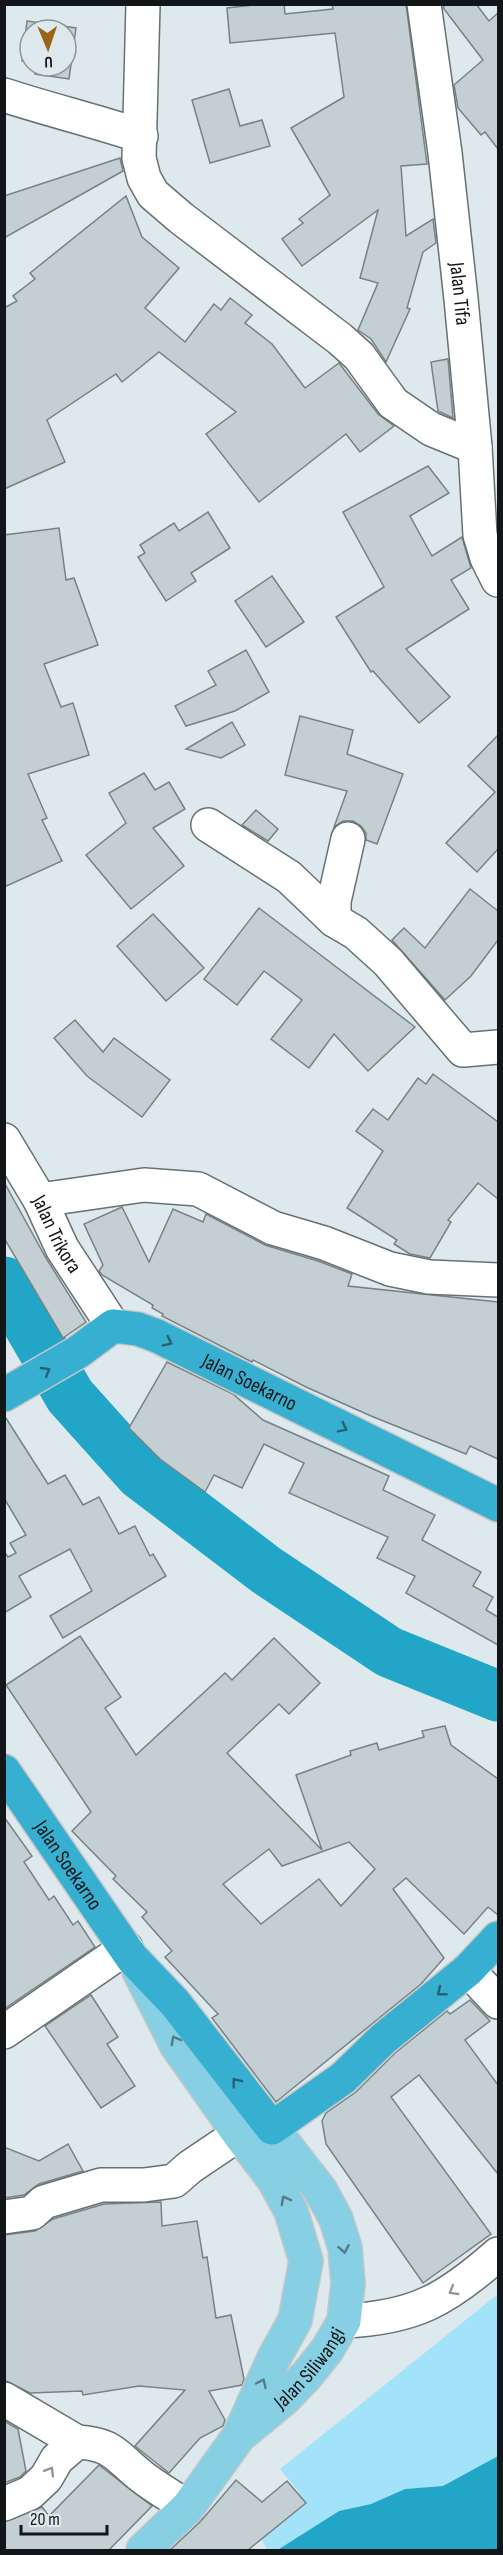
<svg xmlns="http://www.w3.org/2000/svg" width="503" height="2555" font-family="'Sofia Sans Condensed',sans-serif">
<style>
.green{fill:#a3e3f9}
.water{fill:#22a6c8}
.lines{fill:none;stroke-linecap:round;stroke-linejoin:round}
.river{stroke:#22a6c8;stroke-width:51}
.building{fill:#c4cfd3;stroke:#778285;stroke-width:1.5;fill-rule:evenodd}
.minor-casing{stroke:#677174;stroke-width:36}
.major-casing{stroke:#c6c7c8;stroke-width:36}
.highway-casing{stroke:#c6c7c8;stroke-width:36}
.minor{stroke:#fff;stroke-width:33}
.major{stroke:#87cfe3;stroke-width:33}
.highway{stroke:#37afd1;stroke-width:33}
.oneway{stroke:#256274}
.oneway2{stroke:#537c88}
.oneway3{stroke:#959697}
.labels{text-anchor:middle;stroke-width:4.5;stroke-linejoin:round;paint-order:stroke}
.street-label{font-size:21px;fill:#131618;stroke:#dde9ed}
</style>
<rect width="100%" height="100%" fill="#dde9ed"/>
<path class="green" d="M498 2294V2456L443 2486 405 2489 371 2504 339 2511 279 2549 267 2550 261 2537 295 2502 299 2492 280 2469Z"/>
<path class="water" d="M498 2456V2550H280L279 2549 339 2511 371 2504 405 2489 443 2486Z"/>
<g class="lines">
<path class="river" d="M4 1282 70 1396 140 1474 266 1570 389 1652 498 1696"/>
</g>
<g class="building">
<path d="M262 4H284L285 14 333 9 332 4H406L427 164 401 166 406 236 433 219 436 243 423 252 407 308 410 309 386 362 371 339 358 330 378 283 360 278 378 210 302 266 282 239 303 223 299 219 330 195 291 128 344 97 335 33 230 43 227 8Z"/>
<path d="M443 4H476L489 21 498 13V149L485 132 481 135 458 108 454 85 483 60 444 9Z"/>
<path d="M27 21 76 28 69 79 35 74 36 66H66V30H30V63L22 61Z"/>
<path d="M229 89 240 126 262 120 270 146 210 163 192 100Z"/>
<path d="M120 158 123 171 4 238V196Z"/>
<path d="M126 196 142 237 179 268 145 308 185 342 214 304 221 310 230 298 252 315 245 323 272 344 305 388 339 363 378 414 394 426 360 452 346 434 259 502 206 434 236 412 159 352 122 382 116 374 47 420 65 462 4 489V308L17 301 13 296 35 279 30 273Z"/>
<path d="M448 359 453 418 438 411 431 362Z"/>
<path d="M428 466 449 493 410 516 432 556 462 537 471 568 451 580 469 609 406 649 450 697 419 723 373 671 371 672 336 617 384 587 343 512Z"/>
<path d="M208 512 230 548 191 573 196 581 166 601 138 557 145 553 140 545 174 523 179 531Z"/>
<path d="M59 528 66 580 74 578 98 645 44 664 61 707 73 703 89 755 28 774 47 818 42 820 62 861 4 887V535Z"/>
<path d="M272 576 304 622 266 647 235 601Z"/>
<path d="M246 650 269 692 235 711 186 726 175 706 216 685 208 671Z"/>
<path d="M300 716 353 730 347 754 403 774 377 844 366 840V833L361 826 353 821H343L334 827 347 791 285 775Z"/>
<path d="M232 722 245 745 221 758 186 749Z"/>
<path d="M498 735V849L477 872 446 843 495 792 468 766Z"/>
<path d="M144 773 155 790 169 782 185 809 153 828 184 866 131 909 86 855 126 823 109 793Z"/>
<path d="M256 810 278 829 268 841 242 825Z"/>
<path d="M470 889 498 911V940L471 976 445 1000 392 940 404 928 425 948Z"/>
<path d="M259 908 415 1027 368 1071 334 1034 309 1068 271 1039 302 1000 264 971 237 1005 204 979Z"/>
<path d="M153 914 204 968 166 1001 117 946Z"/>
<path d="M75 1020 103 1052 114 1038 170 1080 142 1117 87 1076 54 1038Z"/>
<path d="M433 1074 498 1122V1199L478 1183 448 1220 451 1222 430 1258 410 1254 394 1244 397 1240 347 1208 383 1151 356 1131 373 1109 388 1120 418 1078 426 1084Z"/>
<path d="M4 1182 46 1258 86 1322 63 1338 4 1238Z"/>
<path d="M122 1207 149 1262 173 1209 203 1222 206 1214 265 1245 318 1261 352 1274 348 1286 498 1302V1459L470 1446 466 1454 371 1416 306 1387 253 1360 252 1362 162 1316 163 1314 152 1308 153 1305 102 1275 99 1271 103 1265 84 1224Z"/>
<path d="M167 1362 233 1394 263 1420 389 1476 383 1490 435 1515 422 1540 481 1572 473 1586 493 1597 486 1610 498 1617V1645L406 1593 415 1576 377 1558 388 1537 289 1493 304 1463 264 1444 242 1488 214 1475 205 1492 160 1459 129 1428Z"/>
<path d="M4 1415 48 1484 65 1475 83 1505 99 1497 119 1534 135 1526 150 1556 153 1554 166 1576 63 1638 50 1616 92 1591 70 1549 19 1576 31 1597 4 1613V1551L8 1557 16 1553 10 1543 26 1535 4 1498Z"/>
<path d="M80 1636 121 1697 105 1708 136 1755 225 1673 232 1680 274 1638 320 1683 289 1714 279 1704 227 1753 322 1850 296 1775 351 1755 350 1751 377 1743 379 1750 424 1737 422 1731 445 1726 451 1745 498 1779V1915L488 1907 464 1934 406 1878 393 1889 444 1958 421 1984 276 2102 212 2018 218 2014 165 1957 172 1951 142 1917 147 1912 113 1879 116 1876 72 1831 91 1812 6 1685ZM349 1842 375 1869 341 1906 319 1879 261 1924 223 1884 269 1849 282 1866Z"/>
<path d="M4 1817 32 1856 24 1862 49 1900 54 1896 73 1925 78 1921 95 1947 4 2009Z"/>
<path d="M91 1995 118 2037 107 2044 135 2086 101 2108 45 2026Z"/>
<path d="M470 2000 490 2021 465 2040 498 2085V2174L419 2075 391 2097 491 2234 423 2283 326 2144 322 2121 326 2113 356 2092 395 2053 447 2011 450 2014Z"/>
<path d="M68 2144 83 2171 39 2184 24 2195 4 2198V2147L39 2161Z"/>
<path d="M161 2202 162 2226 197 2221 203 2258 207 2257 216 2318 231 2315 244 2379 242 2385 209 2391 225 2420 223 2426 200 2438 169 2473 135 2446 185 2390 139 2386 83 2395 82 2391 30 2393 4 2380V2235L35 2231 53 2219 104 2204Z"/>
<path d="M4 2421 18 2429 26 2471 20 2477 4 2483Z"/>
<path d="M99 2465 152 2506 109 2550H4V2522L42 2507 49 2516Z"/>
<path d="M236 2480 262 2502 287 2481 306 2503 248 2550H170L201 2521Z"/>
</g>
<g class="lines">
<defs>
<g id="minor">
<path d="M143 4 139 158 144 178 153 194 181 218 340 339 359 356 393 403 431 429 475 447"/>
<path id="s1" d="M424 4 445 153 461 299 475 447 480 535 487 558 498 580"/>
<path d="M4 95C50 110 96 121 141 136"/>
<path d="M208 825 289 877 334 920 356 933 388 962 463 1050 498 1047"/>
<path d="M334 920V901L348 839"/>
<path id="s2" d="M4 1140 40 1200 62 1248 113 1326"/>
<path d="M40 1200 144 1185 198 1189 273 1228 324 1243 390 1269 429 1277 498 1280"/>
<path d="M468 1970 498 2002"/>
<path d="M4 2032 126 1948"/>
<path d="M4 2217 32 2213 44 2202 101 2185H144L174 2181 190 2167 239 2134"/>
<path d="M344 2321C414 2318 446 2300 498 2254"/>
<path d="M4 2399 77 2442"/>
<path d="M4 2504 30 2493 46 2478 57 2459 77 2442C113 2444 115 2455 141 2476 155 2487 172 2497 188 2507"/>
</g>
<g id="major">
<path d="M139 1971 177 2046 239 2134 274 2180 291 2211 306 2261 295 2320 274 2358 239 2436"/>
<path id="s3" d="M143 2550 188 2507 239 2436 284 2399 307 2375 327 2350 344 2321 348 2283 345 2248 336 2219 321 2191 272 2128"/>
</g>
<g id="highway">
<path id="s4" d="M4 1395 78 1352 113 1326 138 1329 157 1336 498 1505"/>
<path id="s5" d="M4 1771 132 1958 175 2003 272 2128 343 2078 383 2039 468 1970 498 1938"/>
</g>
</defs>
<use href="#minor" class="minor-casing"/>
<use href="#major" class="major-casing"/>
<use href="#highway" class="highway-casing"/>
<use href="#minor" class="minor"/>
<use href="#major" class="major"/>
<use href="#highway" class="highway"/>
</g>
<defs><path id="oneway-chevron" d="M-2-3.5L2.5 0L-2 3.5" fill="none" stroke-width="1.6" stroke-linecap="round" stroke-linejoin="round" transform="scale(1.5)"/></defs>
<g class="oneway">
<use href="#oneway-chevron" transform="translate(168 1342) rotate(26)"/>
<use href="#oneway-chevron" transform="translate(46 1371) rotate(-31)"/>
<use href="#oneway-chevron" transform="translate(343 1428) rotate(26)"/>
<use href="#oneway-chevron" transform="translate(441 1992) rotate(141)"/>
<use href="#oneway-chevron" transform="translate(236 2082) rotate(-128)"/>
</g>
<g class="oneway2">
<use href="#oneway-chevron" transform="translate(175 2040) rotate(-118)"/>
<use href="#oneway-chevron" transform="translate(285 2200) rotate(-118)"/>
<use href="#oneway-chevron" transform="translate(344 2249) rotate(80)"/>
<use href="#oneway-chevron" transform="translate(262 2383) rotate(-65)"/>
</g>
<g class="oneway3">
<use href="#oneway-chevron" transform="translate(453 2291) rotate(150)"/>
<use href="#oneway-chevron" transform="translate(50 2471) rotate(-59)"/>
</g>
<g class="labels">
<g class="street-label">
<text dy="7" stroke="none"><textPath href="#s1" startOffset="292">Jalan Tifa</textPath></text>
<text dy="7" stroke="none"><textPath href="#s2" startOffset="108">Jalan Trikora</textPath></text>
<text dy="7" stroke="none"><textPath href="#s4" startOffset="278">Jalan Soekarno</textPath></text>
<text dy="7" stroke="none"><textPath href="#s5" startOffset="114">Jalan Soekarno</textPath></text>
<text dy="7" stroke="none"><textPath href="#s3" startOffset="248">Jalan Siliwangi</textPath></text>
</g>
</g>
<rect width="503" height="2555" fill="none" stroke="#131618" stroke-width="12"/>
<g transform="translate(48 48) rotate(178)"><circle r="28" fill="#dde9ed" stroke="#8c9598" stroke-width="1.5"/>
<path d="M0-4.5L10 22L0 15L-10 22Z" fill="#976419"/>
<text y="-9" font-size="16" font-weight="bold" text-anchor="middle" fill="#131618">U</text>
</g>
<path d="M21 2525v9h86v-9" fill="none" stroke="#131618" stroke-width="3"/>
<text x="30" y="2525" font-size="18" fill="#131618" stroke="#dde9ed" stroke-width="4.5" paint-order="stroke">20 m</text>
</svg>
